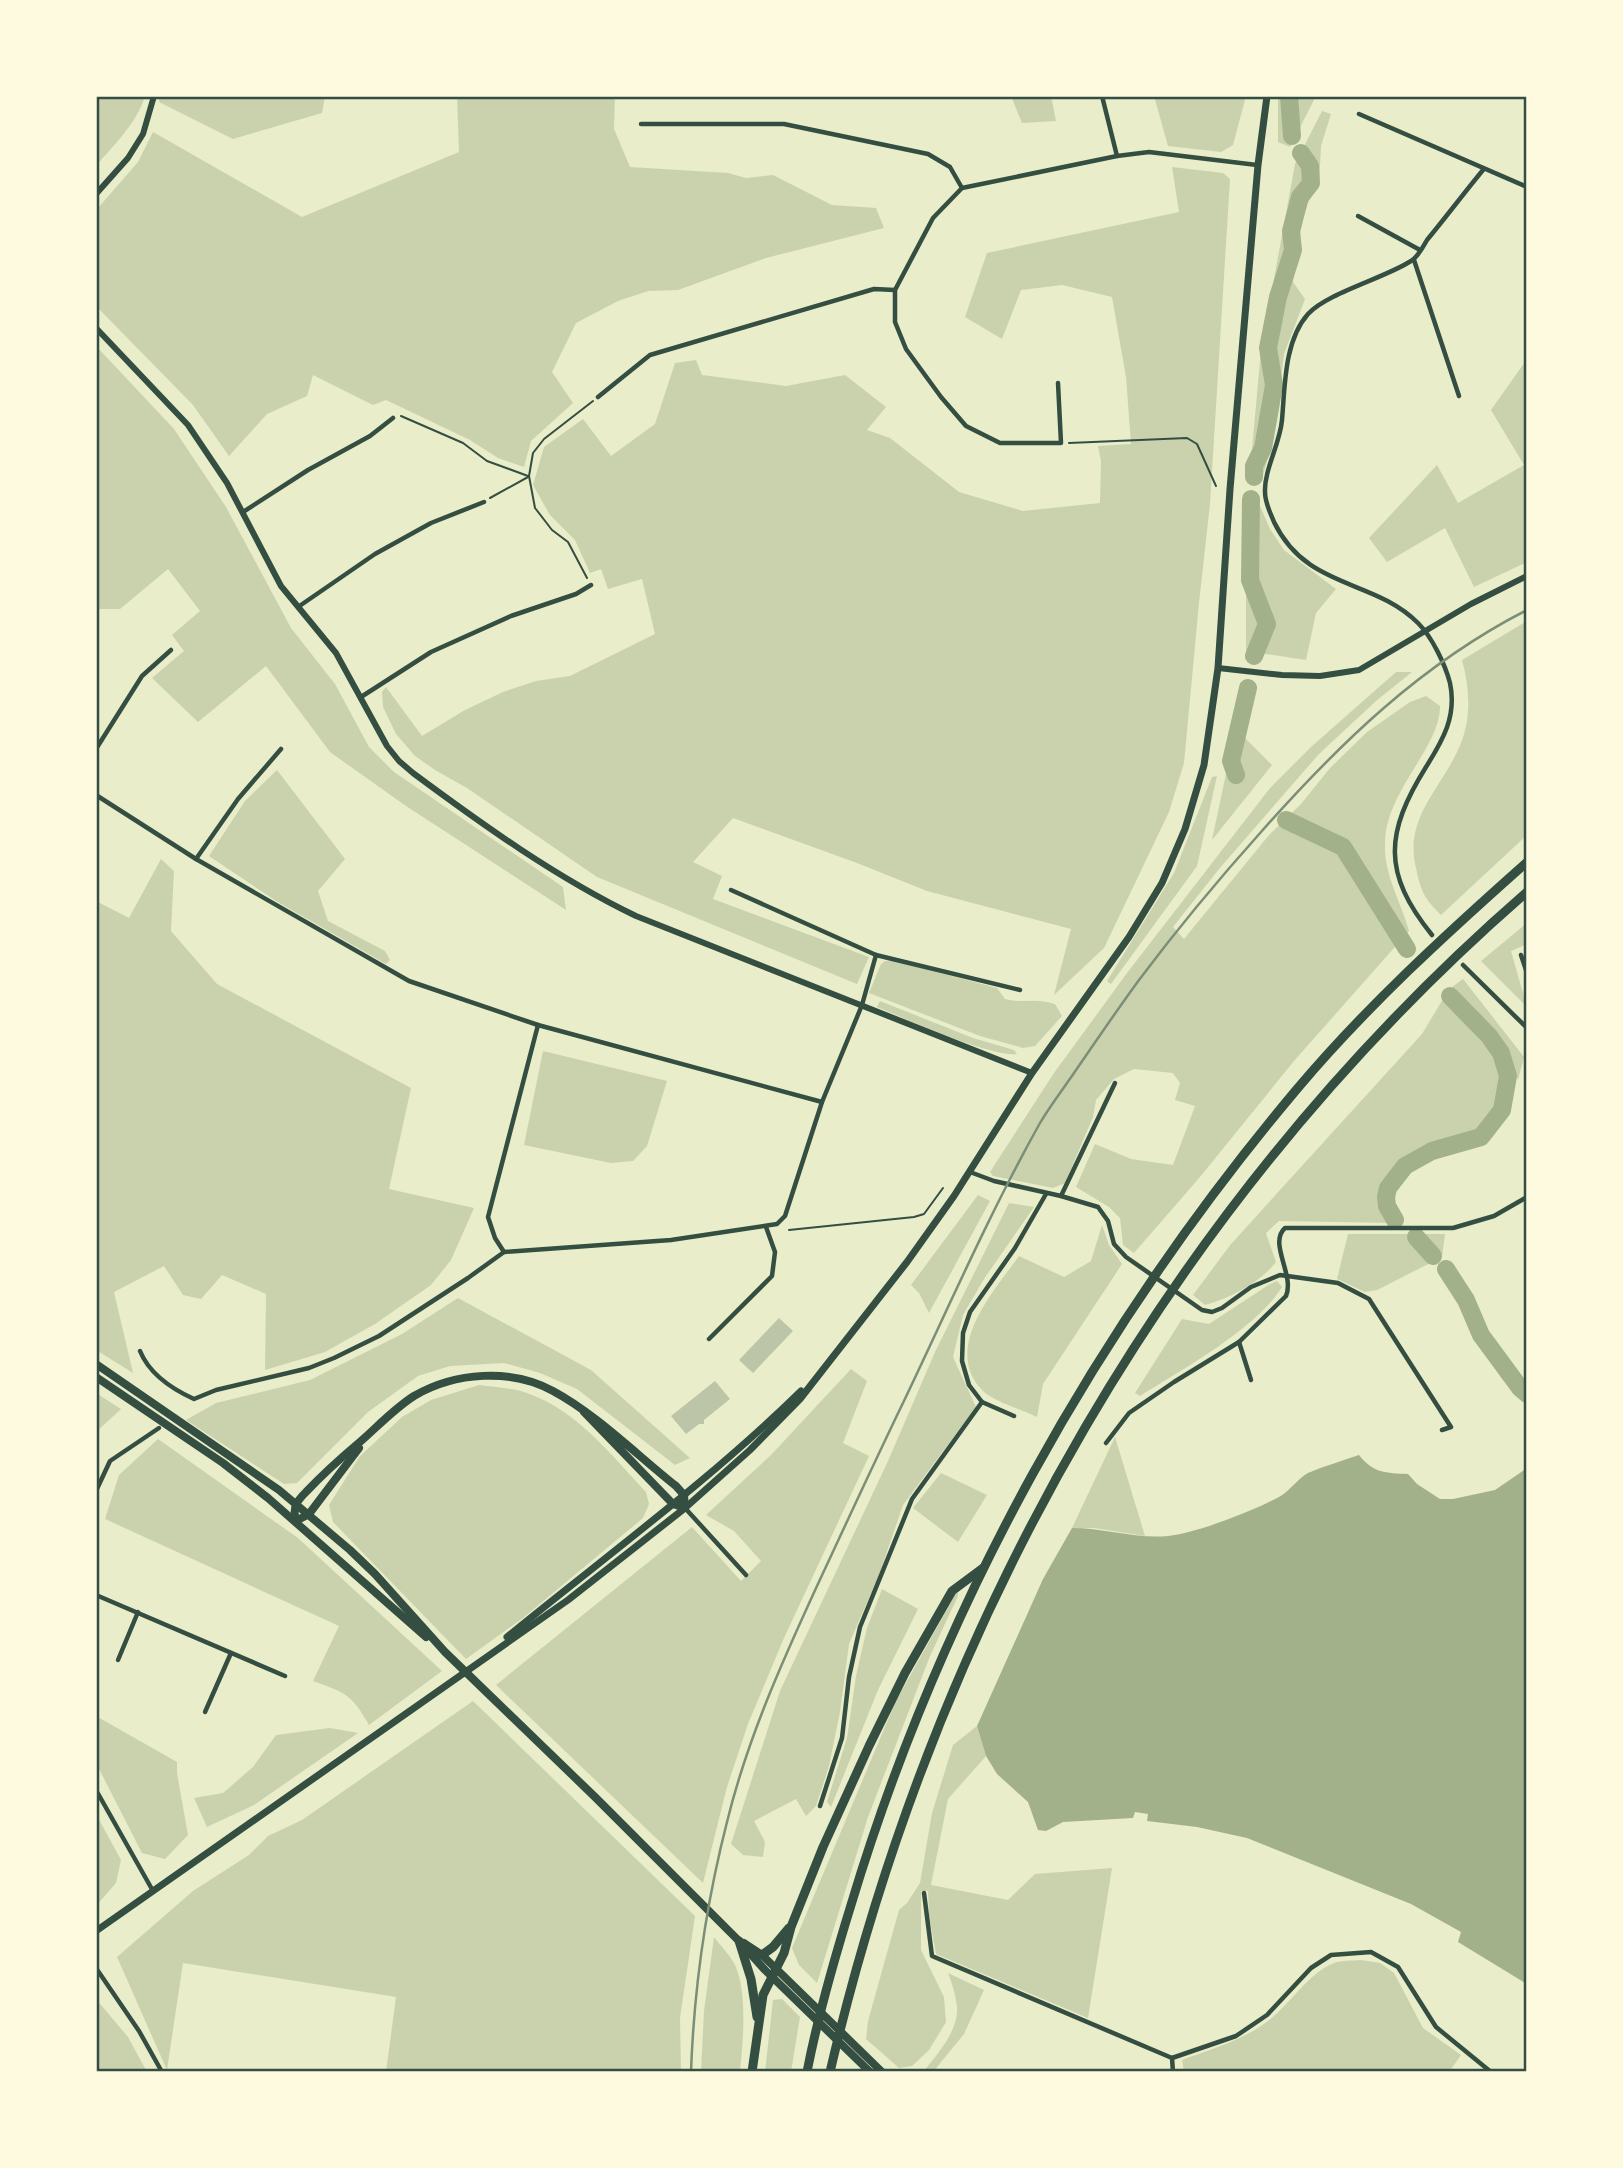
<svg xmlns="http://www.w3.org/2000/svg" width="1623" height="2168" font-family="Montserrat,sans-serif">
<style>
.green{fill:#cad2ad}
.water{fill:#a3b18a}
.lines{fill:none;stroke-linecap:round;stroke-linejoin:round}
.river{stroke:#a3b18a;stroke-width:18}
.building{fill:#bcc5a7}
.path{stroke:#344e41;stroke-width:2}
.minor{stroke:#344e41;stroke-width:4.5}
.tertiary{stroke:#344e41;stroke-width:6}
.secondary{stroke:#344e41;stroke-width:7}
.trunk{stroke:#344e41;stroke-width:8}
.motorway{stroke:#344e41;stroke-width:9}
.rail{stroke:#7c8e77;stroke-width:2.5}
.neatline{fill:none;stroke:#344e41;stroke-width:2.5}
</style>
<rect width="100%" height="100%" fill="#e9edc9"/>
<g class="green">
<path d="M96 96H145C137 123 113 146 96 166Z"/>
<path d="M160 96H325L322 113 233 139 159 102Z"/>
<path d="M457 96H615L614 129 630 167 728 173 746 178 773 175 832 205 876 208 884 228 766 258 678 290 648 291 618 301 576 323 552 372 573 403 531 441 524 467 498 458 470 440 386 400 373 405 313 375 307 396 267 414 229 456 193 405 96 306 98 208 138 162 153 132 302 217 459 152Z"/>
<path d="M1011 96H1051L1056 121 1022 123Z"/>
<path d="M1154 96H1246L1233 145 1221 152 1168 146Z"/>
<path d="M1278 96H1316L1290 147 1278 142Z"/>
<path d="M1322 111 1331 114 1321 146 1319 185 1304 209 1293 282 1305 299 1284 354 1273 440 1261 482H1249L1261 350 1295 164Z"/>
<path d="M1172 167 1223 173 1230 179 1210 504 1199 603 1184 763 1169 812 1104 948 1054 995 1071 929 927 891 857 863 733 818 693 862 722 876 713 899 869 957 857 984 597 877 467 788 435 770 415 756 396 734 383 707 382 692 386 687 422 736 465 710 503 692 536 681 570 676 655 634 642 579 608 589 601 569 590 573 575 540 550 515 533 485 544 447 583 419 611 456 655 424 675 363 696 360 702 375 786 386 845 375 886 407 867 430 890 438 959 492 1023 511 1100 503 1101 461 1098 446 1131 444 1126 377 1112 297 1062 285 1021 290 1002 339 965 317 987 253 1179 212Z"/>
<path d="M96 346 174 429 226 507 291 628 335 684 369 747 394 772 563 887 566 910 406 806 330 752 266 666 198 722 152 678 184 651 172 635 200 611 168 569 120 609H96Z"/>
<path d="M1527 359V562L1474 587 1445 528 1387 562 1369 538 1437 465 1458 503 1524 465 1491 410Z"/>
<path d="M1257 499 1270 529 1284 550 1336 589 1316 613 1306 660 1246 651V500Z"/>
<path d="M1527 621V835L1441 915C1424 898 1421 892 1416 868 1404 819 1439 791 1458 750 1472 721 1470 689 1462 660Z"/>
<path d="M1396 672H1412L1376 701 1318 755 1219 869 1173 927 1184 939 1269 835 1301 804 1330 768 1367 732 1410 702 1426 696 1440 706C1441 747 1385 791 1385 844 1384 876 1401 901 1409 931L1294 1061 1200 1177 1134 1253 1123 1245 1120 1218 1109 1207 1076 1187 1095 1144 1131 1159 1173 1165 1195 1106 1175 1100 1180 1083 1173 1073 1134 1069 1114 1079 1096 1100 1093 1117 1065 1183 1053 1188 993 1176 990 1172 1054 1073 1127 973 1270 788 1311 747Z"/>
<path d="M1243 736 1272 765 1212 840 1227 769Z"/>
<path d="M277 770 345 859 318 891 328 921 385 951 390 960 386 964 276 901 209 856 245 801Z"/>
<path d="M1217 776 1197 866 1111 984 1107 981 1174 873 1212 777Z"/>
<path d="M161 859 174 871 171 931 217 984 411 1088 389 1189 474 1208 451 1260 431 1285 375 1324 325 1352 265 1370 266 1294 222 1275 201 1299 183 1295 164 1266 114 1292 133 1373 96 1350V901L129 918Z"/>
<path d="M1527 923V944L1511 951 1527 1007 1481 961Z"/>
<path d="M885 961H895L997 988 1005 999C1025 1004 1035 997 1055 1004L1062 1016 1035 1046 1023 1048 980 1036 869 993 881 964Z"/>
<path d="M1463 979 1524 1057 1518 1080 1503 1042 1469 1008 1452 987Z"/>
<path d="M1443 999 1497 1058 1502 1077 1496 1105 1475 1133 1427 1144 1401 1163 1378 1197 1392 1223 1279 1221 1266 1233 1276 1262C1260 1283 1230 1298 1205 1305L1193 1295 1231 1244 1422 1034Z"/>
<path d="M880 1001 973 1038 1014 1050 1017 1054C989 1057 907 1019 877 1007Z"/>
<path d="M543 1051 667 1081 647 1146 633 1161 611 1163 524 1145Z"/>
<path d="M978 1195 990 1201 929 1313 919 1293 911 1285Z"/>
<path d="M1009 1203 1034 1207 984 1279 963 1315 953 1357 976 1407 903 1505 880 1572 849 1644 840 1712 829 1766 816 1806 806 1816 796 1799 754 1821 765 1842 763 1857 743 1855 731 1844 780 1691 888 1461 935 1352Z"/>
<path d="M1102 1225 1109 1245 1122 1264 1043 1384 1037 1417C1023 1410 993 1401 983 1391 941 1349 994 1291 1019 1256L1064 1277 1091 1261Z"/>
<path d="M1348 1234H1445L1442 1257 1377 1290 1365 1292 1337 1279Z"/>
<path d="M1277 1281 1282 1287C1256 1329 1183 1369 1140 1396L1135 1393 1182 1319 1209 1324 1270 1284Z"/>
<path d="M458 1298 591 1370 690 1458 675 1465 577 1389 540 1373 504 1363 450 1366 418 1376 368 1412 297 1483 284 1484 186 1420 216 1403 310 1380 402 1334Z"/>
<path d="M851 1369 867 1381 843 1443 869 1456 784 1638 748 1724 727 1787 703 1883 496 1685 692 1527 741 1581 761 1561 734 1531 706 1515 771 1455Z"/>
<path d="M479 1385C495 1387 512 1388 527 1393 578 1411 610 1454 646 1492L649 1504 643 1518 523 1618 466 1659 333 1522 329 1505 360 1456 402 1417 431 1400Z"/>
<path d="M96 1393 121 1409 96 1432Z"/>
<path d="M1115 1437 1145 1536 1094 1528H1072Z"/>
<path d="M158 1439 298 1538 442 1671 369 1725C351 1693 345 1693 313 1681L339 1626 105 1519 119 1475Z"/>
<path d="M941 1473 987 1495 958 1542 913 1508Z"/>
<path d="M882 1589 918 1609 878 1690 831 1807 827 1802 847 1738 856 1676 867 1628Z"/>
<path d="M956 1593H958V1596L930 1656 868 1817 817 1983 799 1965 792 1948 895 1703Z"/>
<path d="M473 1701 695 1916 680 2018 681 2072H386L396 1997 183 1963 167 2070 117 1957 193 1891 249 1855 268 1836 302 1820Z"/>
<path d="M96 1716 177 1762V1773L188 1835 165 1859 142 1853 96 1763Z"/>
<path d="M977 1726 986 1756 948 1799 931 1885 1008 1900 1035 1874 1112 1868 1088 2018 936 1954 929 1916 928 1891H921V1950L944 1997 946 2022 929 2050 912 2066 899 2068 866 2039 868 2021 899 1910 907 1903 920 1883 932 1813 953 1745Z"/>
<path d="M330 1728 358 1733 254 1805 207 1827 194 1798 223 1793 253 1767 276 1735Z"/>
<path d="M96 1814 121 1860 116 1883 96 1906Z"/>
<path d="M714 1937C720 1945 729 1954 734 1963 748 1990 743 2041 740 2072H701L704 2011Z"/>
<path d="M1361 1960 1380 1963 1394 1973 1423 2028 1461 2055 1449 2072H1184L1182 2060C1209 2050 1237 2042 1261 2026 1287 2010 1306 1974 1334 1963 1341 1960 1353 1961 1361 1960Z"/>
<path d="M948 1973 984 1990 964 2034 933 2072H923C937 2055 959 2030 957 2007 956 1996 952 1983 948 1973Z"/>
<path d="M96 1999 128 2037 147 2072H96Z"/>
<path d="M782 1999 800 2017 791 2072H765L773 2000Z"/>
</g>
<path class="water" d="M1359 1455C1373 1473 1386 1473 1408 1474L1417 1484 1440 1499H1453L1495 1490 1527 1468V1984L1458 1942 1461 1932 1411 1904 1247 1838 1197 1827 1147 1821 1148 1814 1135 1812 1133 1818 1063 1822 1046 1831 1038 1830 1028 1802 997 1774 986 1756 977 1726 1043 1579 1072 1528C1104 1528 1136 1539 1168 1536 1197 1533 1253 1511 1279 1497 1290 1491 1297 1479 1308 1473 1324 1466 1342 1461 1359 1455Z"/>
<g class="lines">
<g class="river">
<path d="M1289 96 1292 136"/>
<path d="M1254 477V466L1263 448 1274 385 1268 348 1278 297 1293 250 1291 231 1300 197 1311 183 1310 166 1301 153"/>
<path d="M1251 499 1250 580 1267 624 1254 656"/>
<path d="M1236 775 1231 761 1248 688"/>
<path d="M1286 820 1343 847 1407 949"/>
<path d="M1395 1220 1387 1206 1386 1197 1388 1188 1405 1166 1432 1151 1481 1137 1502 1110 1508 1076 1501 1053 1489 1036 1450 996"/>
<path d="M1416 1237 1433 1256"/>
<path d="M1446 1269 1466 1300 1481 1335 1520 1388 1527 1394"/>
</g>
</g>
<g class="building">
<path d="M779 1318 793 1331 753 1373 739 1360Z"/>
<path d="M715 1381 730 1399 704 1420V1424H699L686 1434 671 1416Z"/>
</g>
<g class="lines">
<g class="path">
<path d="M401 416 463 443 487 461 528 476"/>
<path d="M1069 443 1187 438 1197 444 1216 486"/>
<path d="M490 498 528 477"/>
<path d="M587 578 568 542 552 530 535 508 529 476 533 453 544 439 593 401"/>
<path d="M789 1230 914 1217 924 1214 943 1188"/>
</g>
<g class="minor">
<path d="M1102 96 1117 156"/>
<path d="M1525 96 1527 97"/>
<path d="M1359 114 1527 187"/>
<path d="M641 124H784L928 154 950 167 962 188"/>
<path d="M1358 216 1420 250"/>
<path d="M1414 260 1459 396"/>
<path d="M1058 383 1061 443H1000L966 426 941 397 906 349 895 322V290L933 218 962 188 1117 156 1149 152 1257 165"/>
<path d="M598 397 650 355 874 289 895 290"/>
<path d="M243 512 308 470 370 436 393 418"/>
<path d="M298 607 375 554 431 523 484 502"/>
<path d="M361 697 431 652 511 616 576 594 591 585"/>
<path d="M96 749 142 676 171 650"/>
<path d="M96 795 196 859 409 981 538 1025 822 1102"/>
<path d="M196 859 238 799 281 749"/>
<path d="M731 890 876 955 1020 990"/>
<path d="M1432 935C1382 873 1385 833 1426 767 1443 740 1457 716 1450 683 1445 664 1432 637 1418 623 1373 578 1307 590 1274 522 1270 512 1265 503 1265 492 1264 470 1280 444 1282 420 1285 387 1284 341 1308 314 1327 293 1385 278 1411 261 1418 257 1423 247 1427 240 1446 217 1464 193 1483 170"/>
<path d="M1521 955 1527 973"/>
<path d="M1463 965 1527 1028"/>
<path d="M970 1172 994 1181 1061 1196 1098 1207 1108 1221 1114 1244 1126 1257 1202 1310 1212 1312 1222 1308 1251 1287 1280 1275 1338 1283 1369 1299 1451 1427 1442 1430"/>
<path d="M1061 1196 1115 1083"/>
<path d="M504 1252 495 1238 488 1217 538 1025"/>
<path d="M709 1339 772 1276 775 1252 766 1227"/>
<path d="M1239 1342 1251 1380"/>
<path d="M140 1351C149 1373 172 1389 194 1399L216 1390 309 1368 334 1358 379 1336 468 1278 504 1252 671 1240 777 1224 785 1216 822 1102 862 1005 876 955"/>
<path d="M1014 1416 982 1402 969 1385 962 1361 963 1333 970 1312 1015 1248 1046 1194"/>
<path d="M1106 1443 1129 1413 1174 1382 1239 1342 1286 1296C1295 1275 1268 1243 1285 1228H1453L1494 1216 1527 1197"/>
<path d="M96 1491 110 1461 159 1428"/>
<path d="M685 1508 746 1575"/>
<path d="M96 1595 285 1676"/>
<path d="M118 1660 138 1612"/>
<path d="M205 1712 231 1653"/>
<path d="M96 1790 153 1891"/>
<path d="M820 1806 842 1738 849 1677 860 1627 912 1499 982 1402"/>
<path d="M924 1893 932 1956 1172 2058"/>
<path d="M96 1968 139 2031 162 2072"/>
<path d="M1172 2058 1236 2036 1267 2015 1311 1968 1331 1955 1371 1952 1398 1967 1436 2027 1491 2072"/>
<path d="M1172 2058 1173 2072"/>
</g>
<g class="tertiary">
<path d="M96 194 128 158 143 134 154 96"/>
<path d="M96 328 188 425 227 483 281 586 336 653 387 746 399 761 413 773C483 825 557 878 636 916L1032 1073"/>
<path d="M1218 668 1282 675 1320 676 1359 670 1471 604 1527 576"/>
</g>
<g class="secondary">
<path d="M507 1637C606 1556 709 1481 801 1391"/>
<path d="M96 1931 568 1600 685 1508 750 1450 800 1399 907 1262 954 1196 1032 1073 1129 937 1162 883 1185 829 1204 765 1218 668 1230 489 1258 165 1267 96"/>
</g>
<g class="trunk">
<path d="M96 1364 279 1490 350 1550 375 1574 445 1652 595 1797 739 1941 765 1970 870 2072"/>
<path d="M96 1377 223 1463 268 1498 426 1637"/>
<path d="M296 1521C292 1507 297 1501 306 1492 323 1474 342 1457 361 1441 378 1426 395 1408 414 1396 455 1372 511 1368 553 1391 596 1414 638 1456 676 1486L684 1495 685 1508 673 1504 584 1412"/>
<path d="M296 1521 309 1514 359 1448"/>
<path d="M744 1943 762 1955 882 2072"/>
</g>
<g class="motorway">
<path d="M739 1941 751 1979 757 2017"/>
<path d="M762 1955 773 1947 789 1928"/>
<path d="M752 2072 763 1995 784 1953 791 1927 823 1847 869 1746 905 1673 952 1591 983 1568"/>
<path d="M807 2072C818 2015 834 1960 851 1905 941 1606 1096 1328 1297 1089 1366 1007 1447 933 1527 862"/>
<path d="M830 2072C936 1617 1173 1200 1527 892"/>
</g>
<path class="rail" d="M691 2072C694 1988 706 1904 727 1822 747 1740 782 1662 817 1586 845 1526 873 1465 902 1405 947 1311 989 1214 1040 1123 1050 1106 1063 1089 1074 1073 1096 1041 1117 1010 1139 980 1178 928 1218 880 1261 832 1339 744 1421 664 1527 610"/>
</g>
<rect width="1623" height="2168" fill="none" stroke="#fefae0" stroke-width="196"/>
<rect x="98" y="98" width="1427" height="1972" class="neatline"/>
</svg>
